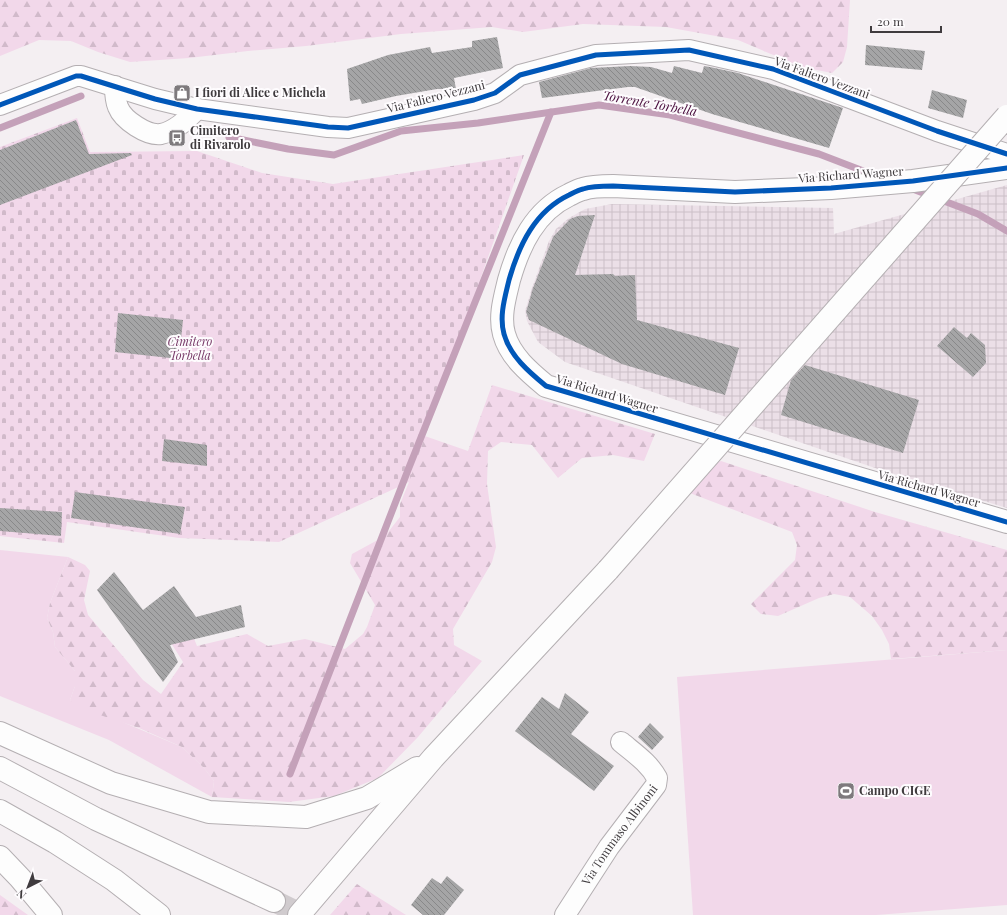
<svg xmlns="http://www.w3.org/2000/svg" width="1007" height="915" font-family="'Playfair Display',serif">
<style>
.industrial{fill:url(#industrial-grid)}
.grass{fill:#f2d8ea}
.forest{fill:url(#forest-firs)}
.cemetery{fill:url(#cemetery-stones)}
.lines{fill:none;stroke-linecap:round;stroke-linejoin:round}
.stream{stroke:#c4a1b9;stroke-width:7}
.building{fill:url(#building-back-hatch)}
.highway-tunnel{stroke:#d0cbce;stroke-width:22;stroke-dasharray:22 11;stroke-linecap:butt}
.street-casing{stroke:#b4afb2;stroke-width:22}
.secondary-casing{stroke:#b4afb2;stroke-width:24}
.highway-casing{stroke:#b4afb2;stroke-width:24}
.street{stroke:#fdfdfd;stroke-width:20}
.secondary{stroke:#fdfdfd;stroke-width:22}
.highway{stroke:#fdfdfd;stroke-width:22}
.highway-bridge-casing{stroke:#b4afb2;stroke-width:24;stroke-linecap:butt}
.highway-bridge{stroke:#fdfdfd;stroke-width:22}
.cycleway-casing{stroke:#fefcfe;stroke-width:8}
.cycleway{stroke:#0057b8;stroke-width:5}
.labels{text-anchor:middle;stroke-width:4;stroke-linejoin:round;paint-order:stroke}
.street-label{font-size:12px;fill:#3f3b3e;stroke:#fefcfe}
.poi-label{font-size:12px;font-weight:bold;fill:#3f3b3e;stroke:#fefcfe;text-anchor:start}
.park-label{font-size:12px;font-style:italic;fill:#793c6a;stroke:#fefcfe}
.water-label{font-size:13px;font-style:italic;fill:#4b103f;stroke:#fefcfe}
</style>
<defs>
<pattern id="industrial-grid" width="8" height="8" patternUnits="userSpaceOnUse"><rect width="8" height="8" fill="#ebdfe7"/><path d="M0 4h8M4 0v8" fill="none" stroke="#cbc0c7"/></pattern>
<pattern id="forest-firs" width="22" height="20" patternUnits="userSpaceOnUse"><rect width="22" height="20" fill="#f2d8ea"/><path d="M5 1l3.5 6h-7zM16 11l3.5 6h-7z" fill="#d1baca"/></pattern>
<pattern id="cemetery-stones" width="16" height="16" patternUnits="userSpaceOnUse"><rect width="16" height="16" fill="#f2d8ea"/><path d="M2 7V4a2 2 0 0 1 4 0v3zM10 15v-3a2 2 0 0 1 4 0v3z" fill="#d1baca"/></pattern>
<pattern id="building-back-hatch" width="6" height="6" patternUnits="userSpaceOnUse"><rect width="6" height="6" fill="#a5a5a6"/><path d="M-1 5l2 2M0 0l6 6M5-1l2 2" fill="none" stroke="#888889"/></pattern>
</defs>
<rect width="100%" height="100%" fill="#f4eff2"/>
<path class="industrial" d="M1007 185V508L878 469 565 362 538 342 527 321 525 311 532 288 549 241 556 229 569 218 585 209 612 204 833 208 834 234Z"/>
<g class="grass">
<path d="M0 550 68 557 50 603 47 618 53 632 55 647 75 671V686L70 700 182 747 204 768 214 781 212 797 109 740 0 696Z"/>
<path d="M1007 650V905L876 915H693L677 677Z"/>
</g>
<g class="forest">
<path d="M0 0H850L847 47 843 62 832 73 802 67 738 40 666 27 583 24 523 32 492 27 401 34 306 46 248 51 189 58 130 62 98 52 71 41 39 40 0 56Z"/>
<path d="M492 385 655 434 644 461 613 455 582 458 558 478 532 445 501 442 488 451 487 484 496 547 492 562 453 629 454 645 482 661 418 737 378 778 334 796 289 802 212 797 214 781 204 768 182 747 139 728 82 709 70 700 75 686V671L55 647 53 632 47 618 50 603 68 557 85 565 90 571 84 600 88 615 143 680 161 694 183 662 166 635 191 631 197 646 247 634 268 646 305 639 345 649 363 634 367 627 375 605 350 563 352 554 385 536 400 517V504L409 482 419 434 468 451Z"/>
<path d="M721 461 875 512 1007 550V650L891 659 889 644 882 630 872 616 850 597 834 594 819 598 778 616 761 614 751 604 795 560 797 545 792 532 682 490 704 469Z"/>
<path d="M357 884 406 915H330Z"/>
<path d="M0 895 28 915H0Z"/>
</g>
<path class="cemetery" d="M77 118 90 152 197 151 262 173 333 184 524 155 409 482 279 542 179 538 67 522 64 543 0 536V147Z"/>
<g class="lines">
<g class="stream">
<path d="M0 128 81 96"/>
<path d="M229 137 288 149 334 155 401 131 478 123 599 105 670 115 819 154 879 177"/>
<path d="M910 188 978 214 1007 231"/>
<path d="M290 774 408 470 551 112"/>
</g>
</g>
<g class="building">
<path d="M497 37 503 68 454 78 456 89H437L396 96 362 104 360 99 350 101 347 69 388 55 430 47 432 53 472 47V41Z"/>
<path d="M866 45 925 51 922 70 865 65Z"/>
<path d="M630 66 651 67 672 73 674 66 702 73 704 66 710 67 738 73 843 108 829 148 712 114 635 87H628L542 98 539 82 591 68Z"/>
<path d="M932 90 967 100 963 118 928 108Z"/>
<path d="M76 120 89 154 131 153 132 155 0 205V150Z"/>
<path d="M595 215 575 275 613 274 615 276 635 275 637 320 739 348 725 395 622 364 529 320 526 312 533 288 553 237 570 219 578 216Z"/>
<path d="M118 313 183 320 179 359 115 352Z"/>
<path d="M954 327 967 338 971 333 985 345 986 363 973 377 937 346Z"/>
<path d="M805 365 919 400 903 453 781 415 791 380Z"/>
<path d="M164 439 207 445V466L162 461Z"/>
<path d="M75 492 185 507 180 534 71 518Z"/>
<path d="M0 508 62 512 61 536 0 531Z"/>
<path d="M114 572 143 610 174 586 196 617 241 605 245 627 170 645 178 662 163 682 97 590Z"/>
<path d="M565 693 589 712 571 734 614 766 594 791 515 731 542 697 559 709Z"/>
<path d="M650 723 664 737 652 750 638 737Z"/>
<path d="M447 876 464 890 444 915H423L411 905 432 878 441 884Z"/>
</g>
<g class="lines">
<path class="highway-tunnel" d="M274 901 303 915"/>
<defs>
<g id="street">
<path d="M115 86C115 93 115 100 118 107 123 120 147 136 161 134 175 131 188 119 197 109"/>
<path d="M0 105 76 76H81L155 99 197 109 328 127 348 128 474 100 495 93 520 75 596 55 689 50 773 69 937 131 1007 154"/>
<path id="s1" d="M565 915 609 847 656 785 657 778C649 763 634 753 621 742"/>
</g>
<path id="secondary" d="M1007 168 913 181 831 188 735 192 613 186C603 186 592 186 583 189 578 190 573 193 569 195 535 211 519 245 509 280 505 297 499 316 504 334 510 356 529 372 546 386L1007 522"/>
<g id="highway">
<path d="M0 733 111 783 209 812 306 817 367 798 417 768"/>
<path d="M0 768 96 819 274 901"/>
<path d="M0 811 55 842 114 880 159 915"/>
<path d="M0 857 20 878 51 915"/>
<path d="M299 915 433 758 608 570"/>
</g>
</defs>
<use href="#street" class="street-casing"/>
<use href="#secondary" class="secondary-casing"/>
<use href="#highway" class="highway-casing"/>
<use href="#street" class="street"/>
<use href="#secondary" class="secondary"/>
<use href="#highway" class="highway"/>
<defs>
<path id="highway-bridge" d="M608 570 1007 116"/>
</defs>
<use href="#highway-bridge" class="highway-bridge-casing"/>
<use href="#highway-bridge" class="highway-bridge"/>
<defs>
<g id="cycleway">
<path d="M0 105 76 76H81L155 99 197 109 328 127 348 128 474 100 495 93 520 75 596 55 689 50 773 69 937 131 1007 154"/>
<path d="M1007 168 913 181 831 188 735 192 613 186C603 186 592 186 583 189 578 190 573 193 569 195 535 211 519 245 509 280 505 297 499 316 504 334 510 356 529 372 546 386L1007 522"/>
</g>
</defs>
<use href="#cycleway" class="cycleway-casing"/>
<use href="#cycleway" class="cycleway"/>
</g>
<defs>
<symbol id="shop-square" viewBox="-11 -11 22 22"><rect x="-9" y="-9" width="18" height="18" rx="4" fill="#7e7a7d" stroke="#fefcfe"/><path d="M-5-2.5h2.3a2.7 3.5 0 0 1 5.4 0H5L5.5 6h-11ZM-1.5-2.5h3a1.5 2.3 0 0 0-3 0Z" fill="#fff"/></symbol>
<symbol id="bus-square" viewBox="-11 -11 22 22"><rect x="-9" y="-9" width="18" height="18" rx="4" fill="#7e7a7d" stroke="#fefcfe"/><path d="M-5-6H5V4H4V6H2V4H-2V6H-4V4H-5ZM-3.5-4V0h7V-4ZM-3.5 1.2v1.5H-2V1.2ZM2 1.2v1.5H3.5V1.2Z" fill="#fff"/></symbol>
<symbol id="stadium-square" viewBox="-11 -11 22 22"><rect x="-9" y="-9" width="18" height="18" rx="4" fill="#7e7a7d" stroke="#fefcfe"/><path d="M0-5a6.5 5 0 1 0 0 10a6.5 5 0 1 0 0-10ZM-3.5-1.8h7v3.6h-7Z" fill="#fff"/></symbol>
</defs>
<g fill-rule="evenodd">
<use href="#shop-square" x="172" y="83" width="20" height="20"/>
<use href="#bus-square" x="167" y="128" width="20" height="20"/>
<use href="#stadium-square" x="836" y="781" width="20" height="20"/>
</g>
<g class="labels">
<g class="street-label">
<text transform="translate(822 78) rotate(20)" y="4">Via Faliero Vezzani</text>
<text transform="translate(436 97) rotate(-14)" y="4">Via Faliero Vezzani</text>
<text transform="translate(851 175) rotate(-4)" y="4">Via Richard Wagner</text>
<text transform="translate(607 394) rotate(17)" y="4">Via Richard Wagner</text>
<text transform="translate(929 489) rotate(16)" y="4">Via Richard Wagner</text>
<text dy="4" stroke="none"><textPath href="#s1" startOffset="97">Via Tommaso Albinoni</textPath></text>
</g>
<g class="poi-label">
<text x="195" y="97">I fiori di Alice e Michela</text>
<text x="190" y="135">Cimitero<tspan x="190" dy="14">di Rivarolo</tspan></text>
<text x="859" y="795">Campo CIGE</text>
</g>
<g class="park-label">
<text x="190" y="346">Cimitero<tspan x="190" dy="14">Torbella</tspan></text>
</g>
<g class="water-label">
<text transform="translate(650 103) rotate(10)" y="5">Torrente Torbella</text>
</g>
</g>
<g transform="translate(28 887) rotate(222)" stroke="#fefcfe" stroke-width="3" paint-order="stroke">
<path d="M0-3L7 15L0 10L-7 15Z" fill="#3f3b3e"/>
<text y="-6" font-size="11" font-weight="bold" text-anchor="middle" fill="#3f3b3e">N</text>
</g>
<path d="M871 26v6h70v-6" fill="none" stroke="#3f3b3e" stroke-width="2"/>
<text x="877" y="26" font-size="12" fill="#3f3b3e" stroke="#fefcfe" stroke-width="3" paint-order="stroke">20 m</text>
</svg>
